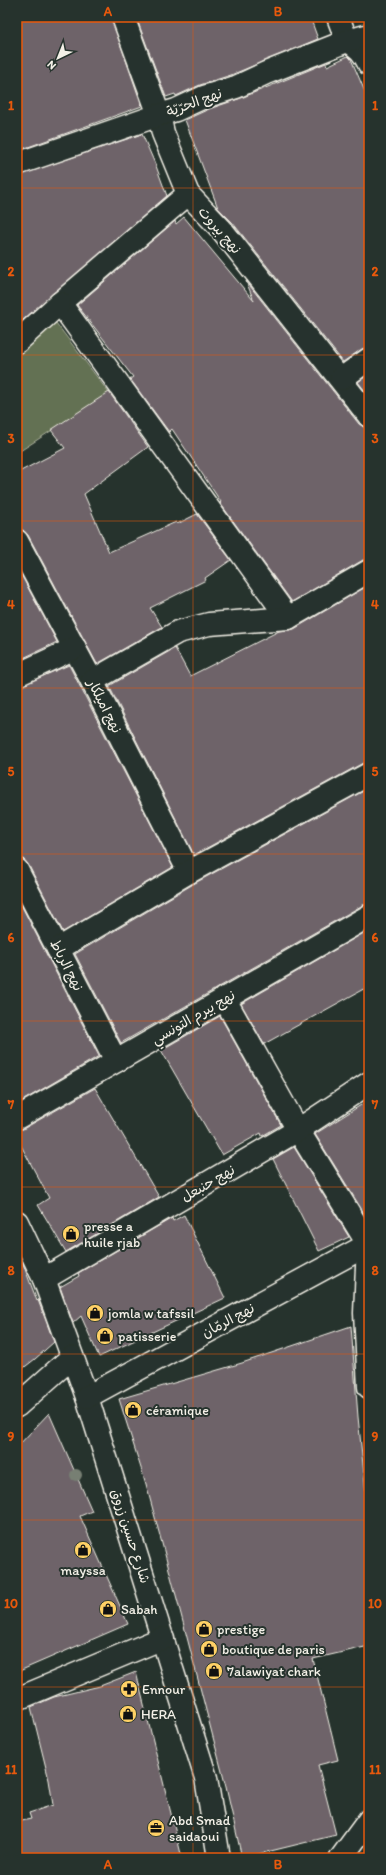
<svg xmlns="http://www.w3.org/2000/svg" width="386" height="1875" font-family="Itim,'Playpen Sans Arabic',sans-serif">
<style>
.green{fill:#647152;stroke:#acb19d}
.building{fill:#6e6469;stroke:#f4f1e8}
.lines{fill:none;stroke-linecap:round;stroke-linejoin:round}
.minor-casing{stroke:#f4f1e8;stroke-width:25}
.minor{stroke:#26332d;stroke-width:22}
.tree{fill:#777f73}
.grid{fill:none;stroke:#e8590c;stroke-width:1;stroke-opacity:0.55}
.labels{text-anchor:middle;stroke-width:4;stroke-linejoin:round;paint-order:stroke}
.street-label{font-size:14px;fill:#f4f1e8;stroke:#26332d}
.poi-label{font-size:14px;fill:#f4f1e8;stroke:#26332d;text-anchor:start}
.neatline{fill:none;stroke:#e8590c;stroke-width:1.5}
.grid-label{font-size:13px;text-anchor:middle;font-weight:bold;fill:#e8590c}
</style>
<rect width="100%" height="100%" fill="#26332d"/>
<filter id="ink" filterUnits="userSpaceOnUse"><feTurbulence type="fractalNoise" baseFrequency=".025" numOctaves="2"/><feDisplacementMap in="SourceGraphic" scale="8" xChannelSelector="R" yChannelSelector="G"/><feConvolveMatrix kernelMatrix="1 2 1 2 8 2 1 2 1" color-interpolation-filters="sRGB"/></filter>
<g filter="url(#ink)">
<path class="green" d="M53 319 109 393 17 453V353Z"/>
<g class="building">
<path d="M17 17H111L142 106 17 151Z"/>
<path d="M136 17H310L318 39 231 75 200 85 176 96 175 94 166 97Z"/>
<path d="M348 56 351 59 369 101V347L362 349 343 362 232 222 218 208 185 120 209 109 241 98 326 63 327 66Z"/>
<path d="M142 134 156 166 167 196 17 325V176Z"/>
<path d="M184 217 254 301 246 281 359 424 364 427 369 428V559L363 560 292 602 220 503 221 502 172 429 169 432 130 379 133 377 77 305 175 221 176 224Z"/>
<path d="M369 374V396L358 382Z"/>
<path d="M109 392 148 447 84 494 109 552 176 522 177 524 197 514 231 560 205 578 206 580 150 608 162 627 97 664 28 535 23 530 17 529V473L65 448 51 430Z"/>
<path d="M17 567 57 642 17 661Z"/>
<path d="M369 585V762L363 763 194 855 109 686 175 648 190 676 279 631 294 629Z"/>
<path d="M69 665 173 867 63 932 28 864 23 859 17 858V687Z"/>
<path d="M369 788V904L363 905 121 1043 75 954 195 883Z"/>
<path d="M17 897 99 1056 17 1104Z"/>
<path d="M369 930V986L264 1044 241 1004Z"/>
<path d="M220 1016 281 1125 262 1136 261 1133 222 1155 161 1050Z"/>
<path d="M95 1088 159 1197 66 1252 38 1205 49 1198 17 1138V1130L23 1129Z"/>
<path d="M369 1100V1217L367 1218 315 1134Z"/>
<path d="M294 1147 349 1237 319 1251 273 1159Z"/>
<path d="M184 1215 225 1298 99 1357 81 1316 73 1323 60 1287 79 1276 78 1273 172 1218 173 1221Z"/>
<path d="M17 1255H19L22 1261 37 1301 38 1300 54 1342 35 1359 17 1373Z"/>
<path d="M351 1326 358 1417 369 1522V1646L313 1659 338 1760 318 1765 336 1835 242 1858 226 1787 177 1599 146 1484 119 1399 242 1363Z"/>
<path d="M49 1413 92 1511 80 1516 128 1624 17 1672V1447Z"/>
<path d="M136 1672 182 1858H17V1822L31 1819 29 1813 53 1805 49 1780 31 1707 54 1697 100 1686Z"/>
</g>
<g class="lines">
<defs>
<g id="minor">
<path d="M123 17 159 115 163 133 188 194 222 230 369 416"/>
<path d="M338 17 347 41C359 47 363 52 369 64"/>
<path d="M17 164 159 115 176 110 204 97 236 87 266 73 347 41 369 35"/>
<path d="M188 194 60 303 288 618"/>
<path d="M17 342 60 303"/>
<path d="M341 379 369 359"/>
<path d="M17 541 92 681 189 872"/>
<path d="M17 675 75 648"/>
<path d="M92 681 178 632 209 624 288 618 369 571"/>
<path d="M17 870 116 1061"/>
<path d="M58 949 189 872 369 774"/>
<path d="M224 998 298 1130 368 1244 365 1313 369 1387"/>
<path d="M17 1118 369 916"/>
<path d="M17 1222 44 1279 87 1397 206 1778 219 1858"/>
<path d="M44 1279 298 1130 369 1083"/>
<path d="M87 1397 369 1244"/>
<path d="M17 1406 72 1357"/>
<path d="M17 1699 163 1638"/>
<path d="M341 1858 369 1820"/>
</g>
</defs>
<use href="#minor" class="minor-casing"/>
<use href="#minor" class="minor"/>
</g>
<circle class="tree" cx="76" cy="1475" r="6"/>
</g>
<path class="grid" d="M193 17V1858M17 188H369M17 355H369M17 521H369M17 688H369M17 854H369M17 1021H369M17 1187H369M17 1354H369M17 1520H369M17 1687H369"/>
<defs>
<symbol id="shop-disc" viewBox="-11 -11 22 22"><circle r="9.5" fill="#ffd166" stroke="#26332d"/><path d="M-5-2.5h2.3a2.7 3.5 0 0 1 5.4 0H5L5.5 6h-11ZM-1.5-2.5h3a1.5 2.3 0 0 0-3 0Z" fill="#111"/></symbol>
<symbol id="pharmacy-disc" viewBox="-11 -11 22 22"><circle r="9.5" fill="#ffd166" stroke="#26332d"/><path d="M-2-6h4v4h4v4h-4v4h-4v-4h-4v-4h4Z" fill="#111"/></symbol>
<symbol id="office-disc" viewBox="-11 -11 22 22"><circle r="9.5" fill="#ffd166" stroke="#26332d"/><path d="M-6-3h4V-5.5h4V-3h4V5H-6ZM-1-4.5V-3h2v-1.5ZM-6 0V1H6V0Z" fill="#111"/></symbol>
</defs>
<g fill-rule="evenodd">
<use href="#shop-disc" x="61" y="1224" width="20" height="20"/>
<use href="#shop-disc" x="85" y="1303" width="20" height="20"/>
<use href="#shop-disc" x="95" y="1326" width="20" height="20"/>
<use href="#shop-disc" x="123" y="1400" width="20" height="20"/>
<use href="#shop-disc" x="73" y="1540" width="20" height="20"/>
<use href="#shop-disc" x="98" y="1599" width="20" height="20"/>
<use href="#shop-disc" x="194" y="1619" width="20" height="20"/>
<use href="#shop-disc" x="199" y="1639" width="20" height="20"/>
<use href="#shop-disc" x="204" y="1661" width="20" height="20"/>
<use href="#pharmacy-disc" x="119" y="1679" width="20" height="20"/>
<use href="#shop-disc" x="118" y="1704" width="20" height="20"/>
<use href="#office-disc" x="146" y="1818" width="20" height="20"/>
</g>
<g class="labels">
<g class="street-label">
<text transform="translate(194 102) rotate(-20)" y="5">نهج الحرّيّة</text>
<text transform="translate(220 230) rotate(49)" y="5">نهج بيروت</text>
<text transform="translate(105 706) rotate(63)" y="5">نهج اميلكار</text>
<text transform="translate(67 965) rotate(63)" y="5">نهج الرباط</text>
<text transform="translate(193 1017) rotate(-30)" y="5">نهج بيرم التونسي</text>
<text transform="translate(208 1183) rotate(-30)" y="5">نهج حنبعل</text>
<text transform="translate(228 1320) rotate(-28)" y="5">نهج الرمّان</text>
<text transform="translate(131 1536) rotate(72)" y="5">شارع حسين زروق</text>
</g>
<g class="poi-label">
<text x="84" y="1231">presse a<tspan x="84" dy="16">huile rjab</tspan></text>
<text x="108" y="1318">jomla w tafssil</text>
<text x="118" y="1341">patisserie</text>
<text x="146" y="1415">céramique</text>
<text x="83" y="1575" text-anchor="middle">mayssa</text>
<text x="121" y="1614">Sabah</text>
<text x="217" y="1634">prestige</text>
<text x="222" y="1654">boutique de paris</text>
<text x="227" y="1676">7alawiyat chark</text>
<text x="142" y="1694">Ennour</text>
<text x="141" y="1719">HERA</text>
<text x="169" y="1825">Abd Smad<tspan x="169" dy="16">saidaoui</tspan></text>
</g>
</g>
<rect width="386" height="1875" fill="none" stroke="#26332d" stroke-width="44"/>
<g transform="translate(58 58) rotate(223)" stroke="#26332d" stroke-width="3" paint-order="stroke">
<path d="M0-3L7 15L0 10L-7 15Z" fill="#f4f1e8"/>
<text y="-6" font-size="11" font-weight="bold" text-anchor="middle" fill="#f4f1e8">N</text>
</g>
<rect x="22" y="22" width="342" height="1831" class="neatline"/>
<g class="grid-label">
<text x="108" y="16">A</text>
<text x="278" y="16">B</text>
<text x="11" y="110">1</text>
<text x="375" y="110">1</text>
<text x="11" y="276">2</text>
<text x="375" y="276">2</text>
<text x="11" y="443">3</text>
<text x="375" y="443">3</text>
<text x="11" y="609">4</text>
<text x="375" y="609">4</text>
<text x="11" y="776">5</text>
<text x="375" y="776">5</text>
<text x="11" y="942">6</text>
<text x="375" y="942">6</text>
<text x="11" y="1109">7</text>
<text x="375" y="1109">7</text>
<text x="11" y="1275">8</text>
<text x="375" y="1275">8</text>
<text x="11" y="1441">9</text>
<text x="375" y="1441">9</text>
<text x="11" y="1608">10</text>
<text x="375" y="1608">10</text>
<text x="11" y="1774">11</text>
<text x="375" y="1774">11</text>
<text x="108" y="1869">A</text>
<text x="278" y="1869">B</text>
</g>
</svg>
